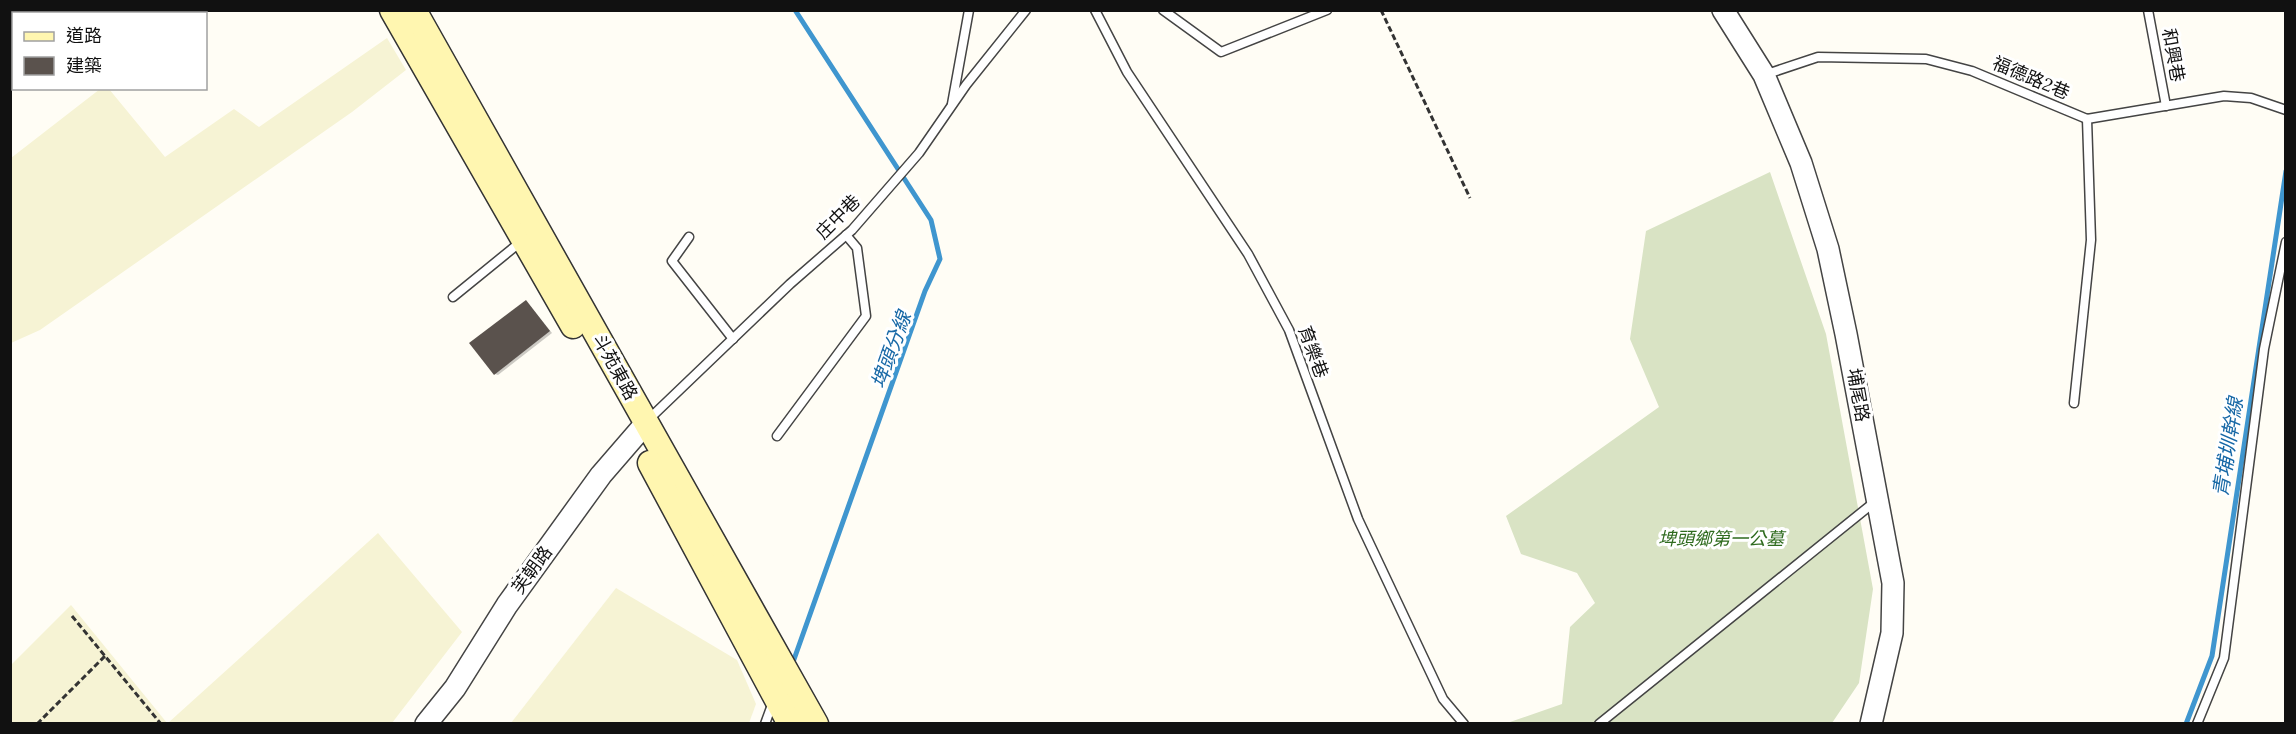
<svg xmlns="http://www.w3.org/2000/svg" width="2296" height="734" font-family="Lora,'Noto Sans TC',serif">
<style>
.farmland{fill:#f6f3d4}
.cemetery{fill:#d9e3c4}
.shadow{fill:#0003}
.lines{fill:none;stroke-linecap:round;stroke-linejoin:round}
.stream{stroke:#3f96cf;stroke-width:5}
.building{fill:#5a524d}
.service-casing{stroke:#444;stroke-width:11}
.tertiary-casing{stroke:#444;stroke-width:24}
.secondary-casing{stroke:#333;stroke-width:27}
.path{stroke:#333;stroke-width:3;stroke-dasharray:6 3;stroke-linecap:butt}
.service{stroke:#fff;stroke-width:8}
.tertiary{stroke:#fff;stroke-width:21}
.secondary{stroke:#fff6b0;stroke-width:24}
.labels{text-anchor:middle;stroke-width:6;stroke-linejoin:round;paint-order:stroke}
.street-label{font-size:18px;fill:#111;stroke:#fff}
.park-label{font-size:18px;font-style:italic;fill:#2f6b1f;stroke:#fff}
.water-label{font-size:20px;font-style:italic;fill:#1768a6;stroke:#fff}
</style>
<rect width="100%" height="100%" fill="#fffdf5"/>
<g class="farmland">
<path d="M387 38 406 70 352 112 40 330 11 343V158L100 89H109L165 157 234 109 259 127Z"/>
<path d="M378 533 462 632 392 723H168Z"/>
<path d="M616 588 737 660 756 704 749 723H511Z"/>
<path d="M71 605 167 723H11V665Z"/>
</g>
<path class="cemetery" d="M1770 172 1826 334 1873 589 1859 683 1832 723H1507L1562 704 1570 627 1595 603 1577 573 1521 554 1506 516 1659 407 1630 339 1646 231Z"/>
<path class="shadow" d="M526 301 552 333 498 375 495 374Z"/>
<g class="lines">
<g class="stream">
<path d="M792 665 925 291 940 259 931 220 795 10"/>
<path d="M2186 724 2212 656 2286 171"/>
</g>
</g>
<path class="building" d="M526 300 550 331 494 375 469 343Z"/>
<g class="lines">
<defs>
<g id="service">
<path d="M1095 10 1127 72 1248 254 1289 330 1358 519 1443 699 1464 724"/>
<path d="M1163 10 1221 52 1327 10"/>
<path d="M2148 10 2166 106"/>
<path d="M194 14 199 10"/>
<path d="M1764 75 1818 57 1926 59 1972 71 2087 119 2224 96 2251 98 2286 110"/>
<path d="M952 104 969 10"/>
<path d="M689 237 672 261 733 339"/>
<path d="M453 297 523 240"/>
<path d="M2074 403 2091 240 2087 119"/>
<path d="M648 420 790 284 852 230 919 153 966 85 1026 10"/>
<path d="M777 436 866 316 857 248 846 235"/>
<path d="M765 724 773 702"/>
<path d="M1599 724 1877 500"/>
<path d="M2197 724 2224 658 2264 349 2286 242"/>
</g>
<g id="tertiary">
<path d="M1723 10 1764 75 1801 163 1828 249 1846 334 1893 583 1892 633 1871 724"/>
<path d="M426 724 455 688 507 605 601 475 646 423"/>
</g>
<g id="secondary">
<path d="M392 10 573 326"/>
<path d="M414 10 816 724"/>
<path d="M650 463 790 724"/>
</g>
</defs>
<use href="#service" class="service-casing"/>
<use href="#tertiary" class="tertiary-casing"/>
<use href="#secondary" class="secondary-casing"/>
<g class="path">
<path d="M1381 10 1470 198"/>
<path d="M72 616 161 724"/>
<path d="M37 724 105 656"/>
</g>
<use href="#service" class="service"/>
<use href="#tertiary" class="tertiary"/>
<use href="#secondary" class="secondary"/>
</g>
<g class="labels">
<g class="street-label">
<text transform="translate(2173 55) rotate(80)" y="6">和興巷</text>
<text transform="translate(2031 78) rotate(23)" y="6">福德路2巷</text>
<text transform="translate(838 217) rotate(-45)" y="6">庄中巷</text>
<text transform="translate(1313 352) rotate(70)" y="6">育樂巷</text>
<text transform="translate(615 367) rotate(61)" y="6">斗苑東路</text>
<text transform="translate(1858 395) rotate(80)" y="6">埔尾路</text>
<text transform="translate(532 570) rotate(-54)" y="6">芙朝路</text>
</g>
<g class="park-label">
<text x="1721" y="545">埤頭鄉第一公墓</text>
</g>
<g class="water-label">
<text transform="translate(891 350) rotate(-70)" y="7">埤頭分線</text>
<text transform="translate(2228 447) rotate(-81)" y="7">青埔圳幹線</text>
</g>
</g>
<rect width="2296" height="734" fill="none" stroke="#111111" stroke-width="24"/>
<rect x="12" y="12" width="195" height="78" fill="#ffffff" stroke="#a0a0a0" stroke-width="1.5"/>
<rect x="24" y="32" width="30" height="9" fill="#fff6b0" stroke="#a0a0a0" stroke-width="1.5"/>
<text x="66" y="42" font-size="18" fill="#111111">道路</text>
<rect x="24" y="57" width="30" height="18" fill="#5a524d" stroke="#a0a0a0" stroke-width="1.5"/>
<text x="66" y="72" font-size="18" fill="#111111">建築</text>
</svg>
